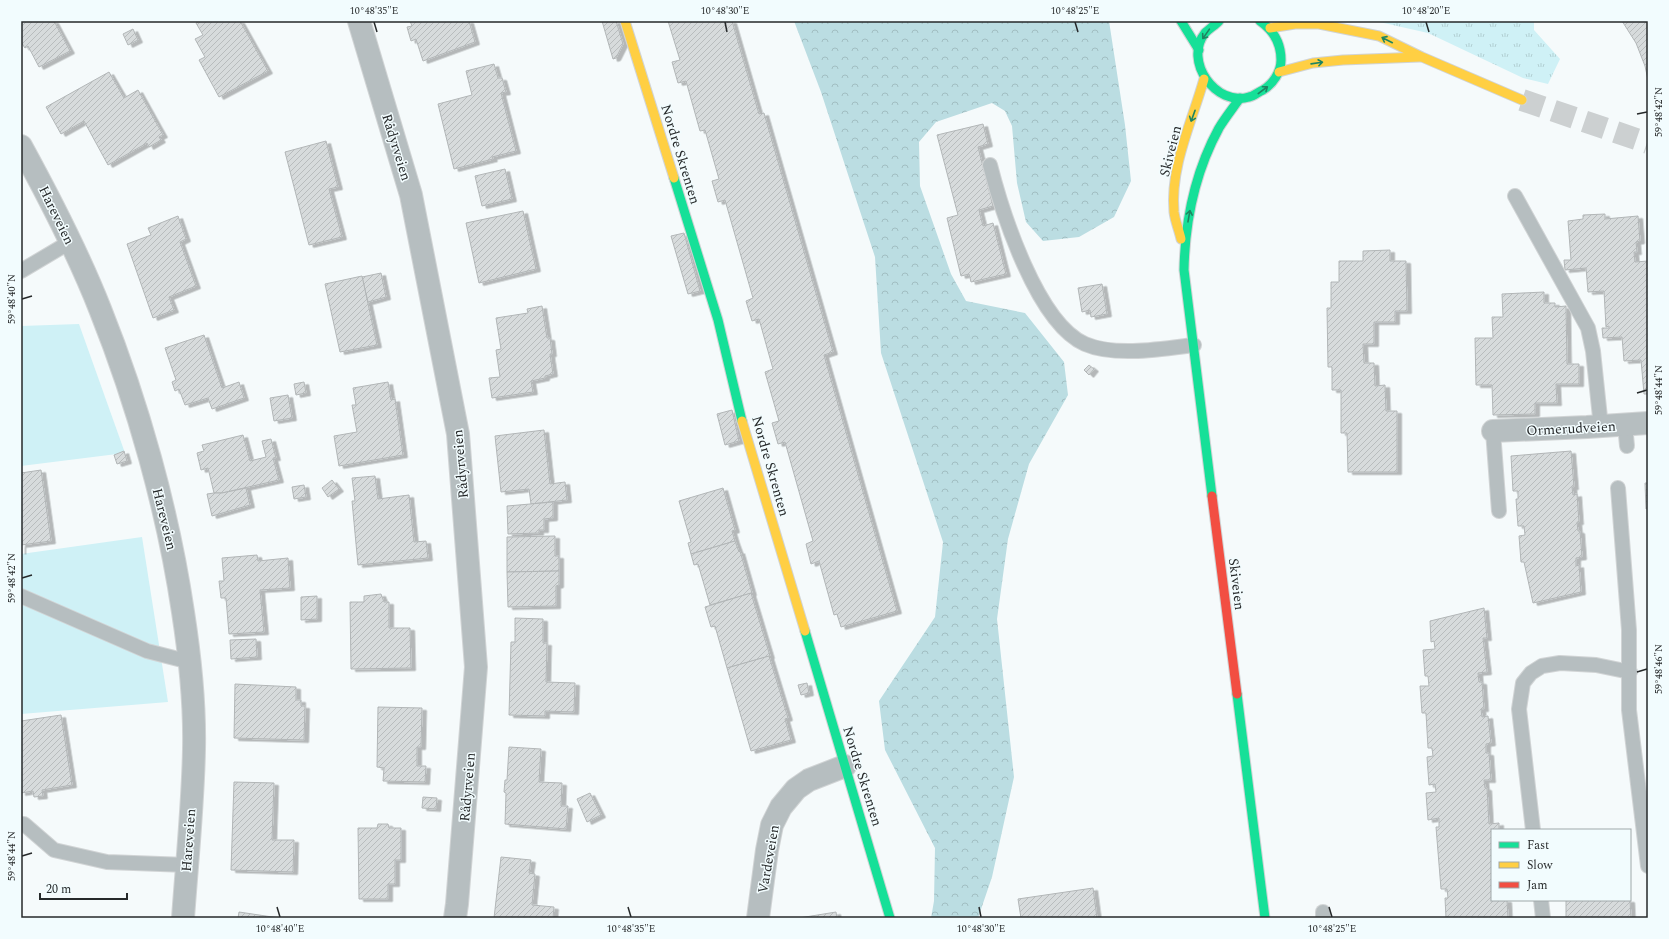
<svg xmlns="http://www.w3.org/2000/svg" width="1669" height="939" font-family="Spectral,serif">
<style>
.grass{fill:url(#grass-tufts)}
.forest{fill:url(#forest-crowns)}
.green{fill:#cff1f6}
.building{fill:url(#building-hatch);stroke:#b2b6b7;filter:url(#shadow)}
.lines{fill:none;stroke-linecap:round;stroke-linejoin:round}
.primary-tunnel{stroke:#ccd0d1;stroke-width:22;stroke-dasharray:22 11;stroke-linecap:butt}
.lane-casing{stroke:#d1d4d5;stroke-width:16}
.street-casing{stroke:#d1d4d5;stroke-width:24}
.fast-casing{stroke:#d1d4d5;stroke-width:11}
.slow-casing{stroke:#d1d4d5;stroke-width:11}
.jam-casing{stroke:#d1d4d5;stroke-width:11}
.lane{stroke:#b6bec0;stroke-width:14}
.street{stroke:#b6bec0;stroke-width:22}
.fast{stroke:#16e098;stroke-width:9}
.slow{stroke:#ffcf43;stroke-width:9}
.jam{stroke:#f24e42;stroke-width:9}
.oneway{stroke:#1e8461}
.ticks{fill:none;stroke:#26292a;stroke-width:1.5}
.labels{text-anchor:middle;stroke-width:3;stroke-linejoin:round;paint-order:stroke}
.street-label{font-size:14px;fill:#26292a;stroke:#f2fcfe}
.neatline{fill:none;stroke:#26292a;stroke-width:1.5}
.ticks-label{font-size:10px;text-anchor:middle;fill:#26292a}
</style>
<defs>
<pattern id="grass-tufts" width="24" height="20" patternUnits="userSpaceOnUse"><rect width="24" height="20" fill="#cff1f6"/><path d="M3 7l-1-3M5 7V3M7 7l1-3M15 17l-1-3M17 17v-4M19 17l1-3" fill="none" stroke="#b2cfd3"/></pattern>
<pattern id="forest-crowns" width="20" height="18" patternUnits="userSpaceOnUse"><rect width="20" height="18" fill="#bbdde2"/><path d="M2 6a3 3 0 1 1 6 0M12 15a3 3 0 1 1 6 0" fill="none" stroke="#a1bec2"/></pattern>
<pattern id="building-hatch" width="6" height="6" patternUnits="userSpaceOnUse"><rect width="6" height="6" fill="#d7dbdc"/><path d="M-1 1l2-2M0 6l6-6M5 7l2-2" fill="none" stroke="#b8bcbd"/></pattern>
<filter id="shadow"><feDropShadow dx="4.5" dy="2.5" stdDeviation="0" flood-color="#0004"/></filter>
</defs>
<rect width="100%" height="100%" fill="#f5fafb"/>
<path class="grass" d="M1375 21H1534V30L1560 59 1548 84 1523 78 1428 33Z"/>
<path class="forest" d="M794 21H1109L1125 125 1131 181 1114 217 1079 237 1043 241 1026 222 1017 183 1012 126 1005 111 992 103 936 122 919 142 920 186 951 274 966 301 1025 313 1064 362 1068 395 1029 464 1008 539 997 619 1014 777 992 877 978 918H931L934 901 935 848 885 750 879 701 935 617 943 542 881 353 875 257 821 92Z"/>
<g class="green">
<path d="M79 324 125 453 21 466V326Z"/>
<path d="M142 537 168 702 21 714V554Z"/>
</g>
<g class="building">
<path d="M21 21H54L70 51 39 67 28 46 25 48 21 42Z"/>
<path d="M200 21H240L268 71 219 97 199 60 205 57 195 39 203 35 196 23Z"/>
<path d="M410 21H469L475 42 423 61 416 39 411 41 407 27 412 26Z"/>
<path d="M602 21H616L623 44 616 58 613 59Z"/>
<path d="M668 21H732L759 114 764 113 833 352 824 355 897 611 841 627 837 614 834 615 819 561 811 564 806 544 813 541 785 442 778 444 772 423 779 421 765 372 773 369 759 319 752 321 746 301 753 298 725 200 718 202 712 181 719 179 705 130 700 131 686 81 678 83 672 62 680 60Z"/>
<path d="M1622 21H1648V80L1645 66 1636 43Z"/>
<path d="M133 29 138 40 128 45 123 34Z"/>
<path d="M494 64 498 78H502L506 92 501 93 516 151 492 157 493 159 454 169 438 104 472 95 466 71Z"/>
<path d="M109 72 124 98 138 90 163 135 159 137 161 140 149 147 147 143 108 165 84 121 61 134 46 107Z"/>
<path d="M983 124 988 144 978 147 993 206 979 210 983 226 993 223 1006 274 971 282 969 274 961 276 947 218 958 215 937 135Z"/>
<path d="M326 141 338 187 329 189 342 237 309 245 285 152Z"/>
<path d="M505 169 512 199 482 206 475 176Z"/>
<path d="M523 211 536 269 479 283 466 223Z"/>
<path d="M1605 214V219L1638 216 1640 241 1636 242 1637 252H1634L1635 262 1648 261V394H1644L1641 360 1624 361 1622 337 1603 338 1602 328H1609V326L1606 327 1604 291 1588 292 1586 268 1565 270 1564 260H1571L1568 221 1583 219V215Z"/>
<path d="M178 216 186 239 180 242 196 286 169 297 174 310 153 318 127 244 151 235 148 228Z"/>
<path d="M684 233 700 291 688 294 671 236Z"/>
<path d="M1390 250V261H1406L1407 311H1395V322H1374V344H1363L1364 363H1374L1375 386 1385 385 1386 411H1397V472H1348L1347 433H1341V390H1332V367H1328L1327 308H1331V282H1339V261H1363V251Z"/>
<path d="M381 273 386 297 368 302 362 277Z"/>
<path d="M362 276 377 345 340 352 325 284Z"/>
<path d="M1102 284 1107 314 1091 317 1090 310 1082 312 1078 288Z"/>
<path d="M1544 292V303H1555V307L1566 306 1567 364H1579V384H1556L1557 403H1535V414L1493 415 1492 385H1476L1475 338H1493L1492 317H1503L1502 294Z"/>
<path d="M542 306 547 338H550L552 354H550L553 374 545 376V378L531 381 533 392 492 398 489 378 500 377 496 350 501 349 496 318 528 313 527 309Z"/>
<path d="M204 335 222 388 239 382 244 398 212 409 208 398 185 405 179 389 175 391 172 382 176 380 165 348Z"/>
<path d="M1089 365 1094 369 1089 375 1084 370Z"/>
<path d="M304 382 306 393 296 395 294 384Z"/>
<path d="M388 382 391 400 395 399 403 455 339 466 334 436 357 432 352 405H356L353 388Z"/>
<path d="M288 395 292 418 274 421 270 398Z"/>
<path d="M732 410 739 441 725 445 717 414Z"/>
<path d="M544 430 550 484 565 482 567 500 531 504 529 489 501 492 495 436Z"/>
<path d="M243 435 250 461 266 457 262 441 271 439 276 458H273L279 480 222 493H214L208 468 201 470 197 453 204 451 202 445Z"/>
<path d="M124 451 127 461 117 464 114 455Z"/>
<path d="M1571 451 1574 487H1572L1573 495 1577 494 1579 522H1577L1578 531H1580L1582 557 1576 558V566L1579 565 1581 592 1533 603 1524 562H1521L1519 536 1525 535 1524 526H1518L1516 499H1518V491H1513L1511 456Z"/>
<path d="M41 470 51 541 21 545V552V473Z"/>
<path d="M375 476 378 499 409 495 414 542 426 541 428 558 358 565 352 501H355L352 478Z"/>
<path d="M332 480 339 489 328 497 322 488Z"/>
<path d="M1645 483H1648V508L1646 509Z"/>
<path d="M304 485 306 497 294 499 292 487Z"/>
<path d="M246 488 250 505 212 516 207 494 214 493H222Z"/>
<path d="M723 488 735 530 732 531 735 541 691 554 688 543 691 542 679 501Z"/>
<path d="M553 502V518L544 519V530H539V533L508 534 507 506Z"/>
<path d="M555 536V556H559V571L507 572V537Z"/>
<path d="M735 541 739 552 740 551 752 593 710 605 698 564 694 565 691 554Z"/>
<path d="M257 555 258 561 288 558 290 588 260 590 264 632 229 634 226 598H221L219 581H224L222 558Z"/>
<path d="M559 571V585L556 586V606L508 607 507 572Z"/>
<path d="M751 593 770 656 727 668 715 626 711 627 705 607Z"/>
<path d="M381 594 384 602H389V628H410L411 668 351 669 350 602H364V596Z"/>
<path d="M317 596V619L301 620V597Z"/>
<path d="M1484 608 1487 638H1483L1487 672 1478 673 1479 682H1482L1484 709H1481L1482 717 1488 716 1491 743 1486 744V753H1489L1491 780H1484L1485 788H1487L1489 824 1499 823V830H1492V900H1507L1508 918H1446L1445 898H1448L1447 889H1441L1436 827H1439V818L1428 820 1426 793 1436 792 1435 784 1429 785 1427 757 1433 756 1432 748H1428L1426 713H1422L1420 686H1429L1428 676H1425L1423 650 1435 649 1434 641 1431 642 1430 621Z"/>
<path d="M515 618 543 619V643H547L546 682 575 683 574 712 545 711V716L509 715 511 642H515Z"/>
<path d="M256 639 257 657 231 659 230 640Z"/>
<path d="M769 656 788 718 785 719 791 740 751 751 727 668Z"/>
<path d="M807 683 809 693 801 695 798 685Z"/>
<path d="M235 684 296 687V700H301V706H305L304 740 234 738Z"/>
<path d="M378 707 422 708 421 747H417V766H426L425 782 383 781 384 768 377 767Z"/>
<path d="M61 715 72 785 42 790 43 796 34 797 33 791 21 793V721Z"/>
<path d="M509 747 541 749 539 782 562 783 561 806H568L566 829 505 824 506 793 504 792 505 780H507Z"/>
<path d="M234 782 274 783 272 840H294L293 872 231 870Z"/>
<path d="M590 793 601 815 587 822 577 799Z"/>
<path d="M423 797 437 798 436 809 422 808Z"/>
<path d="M378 824H388L389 828H401V860H395V884H388V899H359L358 828H377Z"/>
<path d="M501 857 531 860 529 873 535 874 532 905 554 907 553 918H494Z"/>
<path d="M1093 888 1097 918H1021L1018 899Z"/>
<path d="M1571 900H1630L1631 918H1566V901Z"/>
<path d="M239 912 279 918H238Z"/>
<path d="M836 912 837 918H799Z"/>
</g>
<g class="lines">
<path class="primary-tunnel" d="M1522 100 1648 143"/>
<defs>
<g id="lane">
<path d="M990 165C1002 212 1037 323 1085 344 1115 357 1162 349 1194 345"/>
<path d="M1515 196 1588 328 1593 351 1601 427"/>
<path d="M21 271 70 242"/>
<path d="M1625 425 1627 446"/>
<path d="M1493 431 1499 511"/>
<path d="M1618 488 1629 630V710L1648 866"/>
<path d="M21 596 147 651 190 662"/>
<path d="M21 824H24L54 850 107 862 187 865"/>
<path d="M1533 830 1519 709 1523 683 1531 673 1542 666 1560 663 1596 665 1630 672"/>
<path d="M1541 900 1543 918"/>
<path d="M1323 912V918"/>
</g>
<g id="street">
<path d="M359 21 411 195 458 434 476 667 457 904 455 918"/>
<path d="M21 146C50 199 78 253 100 309 138 404 168 511 183 612 190 657 195 703 194 749 193 805 187 862 183 918"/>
<path d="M1493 431 1587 427 1648 423"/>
<path d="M758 918 767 850 772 825 781 807 796 789 809 780 845 766"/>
</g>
<g id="fast">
<path d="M1181 21 1199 50"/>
<path d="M1219 21C1215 25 1209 29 1205 33 1183 61 1216 107 1249 97 1254 96 1258 92 1263 90 1273 84 1281 72 1281 60 1281 43 1273 30 1260 21"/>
<path d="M674 178 718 320 742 421"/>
<path d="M1212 496 1184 270C1185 221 1195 172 1219 128 1225 118 1233 108 1240 98"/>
<path d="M805 631 890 918"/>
<path d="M1237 694 1265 918"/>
</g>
<g id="slow">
<path d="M625 21 674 178"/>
<path d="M1270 28 1295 24H1319L1379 36 1422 57 1522 100"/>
<path d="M1279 72 1313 63 1343 60 1420 57"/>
<path d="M1181 239C1179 230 1175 221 1174 212 1170 166 1192 122 1204 79"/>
<path d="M742 421 805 631"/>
</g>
<path id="jam" d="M1212 496 1237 694"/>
</defs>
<use href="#lane" class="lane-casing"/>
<use href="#street" class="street-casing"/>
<use href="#fast" class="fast-casing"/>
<use href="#slow" class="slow-casing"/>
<use href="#jam" class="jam-casing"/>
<use href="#lane" class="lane"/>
<use href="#street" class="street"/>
<use href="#fast" class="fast"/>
<use href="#slow" class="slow"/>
<use href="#jam" class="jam"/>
</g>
<defs><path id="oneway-shaft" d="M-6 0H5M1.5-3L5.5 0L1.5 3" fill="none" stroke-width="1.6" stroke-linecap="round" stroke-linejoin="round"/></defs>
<g class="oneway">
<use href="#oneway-shaft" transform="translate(1206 34) rotate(125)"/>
<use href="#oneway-shaft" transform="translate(1387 40) rotate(-153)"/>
<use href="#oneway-shaft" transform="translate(1317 63) rotate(-8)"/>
<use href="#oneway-shaft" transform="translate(1263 90) rotate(-37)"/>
<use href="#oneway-shaft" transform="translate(1193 116) rotate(110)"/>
<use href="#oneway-shaft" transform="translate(1189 216) rotate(-80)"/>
</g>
<path class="ticks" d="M374 22 377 32M725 22 727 32M1075 22 1078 32M1426 22 1429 32M1637 114 1647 112M22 299 32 296M1637 393 1647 390M22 578 32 575M1637 672 1647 669M22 856 32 853M277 907 280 917M628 907 631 917M979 907 981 917M1329 907 1332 917"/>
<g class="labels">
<g class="street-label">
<text transform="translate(397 147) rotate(73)" y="5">Rådyrveien</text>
<text transform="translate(1170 151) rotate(-76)" y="5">Skiveien</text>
<text transform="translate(681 154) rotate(73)" y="5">Nordre Skrenten</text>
<text transform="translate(57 215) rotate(64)" y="5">Hareveien</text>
<text transform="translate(1571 428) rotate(-3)" y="5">Ormerudveien</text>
<text transform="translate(460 464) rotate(-95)" y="5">Rådyrveien</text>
<text transform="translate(771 466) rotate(74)" y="5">Nordre Skrenten</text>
<text transform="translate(165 519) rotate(76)" y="5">Hareveien</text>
<text transform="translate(1237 584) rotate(83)" y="5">Skiveien</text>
<text transform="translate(863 776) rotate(73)" y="5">Nordre Skrenten</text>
<text transform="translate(467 787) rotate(-85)" y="5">Rådyrveien</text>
<text transform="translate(188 840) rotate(-86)" y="5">Hareveien</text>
<text transform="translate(768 859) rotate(-80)" y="5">Vardeveien</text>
</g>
</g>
<rect width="1669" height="939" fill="none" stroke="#f2fcfe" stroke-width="44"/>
<rect x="1491" y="829" width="140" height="72" fill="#f2fcfe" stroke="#a0a8a9"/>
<rect x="1499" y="842" width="20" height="6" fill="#16e098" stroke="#a0a8a9"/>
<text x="1527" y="849" font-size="12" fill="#26292a">Fast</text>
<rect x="1499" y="862" width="20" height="6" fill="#ffcf43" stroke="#a0a8a9"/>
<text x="1527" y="869" font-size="12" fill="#26292a">Slow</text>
<rect x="1499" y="882" width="20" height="6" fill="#f24e42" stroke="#a0a8a9"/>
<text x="1527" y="889" font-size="12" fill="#26292a">Jam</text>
<path d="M40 893v6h87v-6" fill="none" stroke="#26292a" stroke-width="2"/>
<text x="46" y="893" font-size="12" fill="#26292a" stroke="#f2fcfe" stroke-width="3" paint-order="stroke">20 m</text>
<rect x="22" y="22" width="1625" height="895" class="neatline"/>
<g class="ticks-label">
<text x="374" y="14">10°48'35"E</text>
<text x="725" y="14">10°48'30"E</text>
<text x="1075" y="14">10°48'25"E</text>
<text x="1426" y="14">10°48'20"E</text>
<text transform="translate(1658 112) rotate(-90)" y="4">59°48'42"N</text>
<text transform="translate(11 299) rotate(-90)" y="4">59°48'40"N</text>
<text transform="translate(1658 390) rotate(-90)" y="4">59°48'44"N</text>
<text transform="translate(11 578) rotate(-90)" y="4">59°48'42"N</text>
<text transform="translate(1658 669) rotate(-90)" y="4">59°48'46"N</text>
<text transform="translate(11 856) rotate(-90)" y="4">59°48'44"N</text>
<text x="280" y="932">10°48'40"E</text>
<text x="631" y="932">10°48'35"E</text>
<text x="981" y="932">10°48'30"E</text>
<text x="1332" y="932">10°48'25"E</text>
</g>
</svg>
